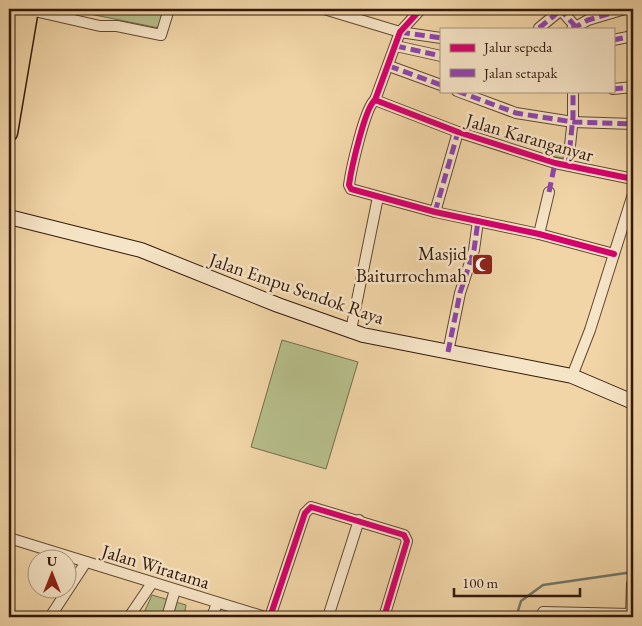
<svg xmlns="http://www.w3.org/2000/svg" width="642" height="626" font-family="'EB Garamond',serif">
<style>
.green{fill:#b6be8a;stroke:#746c4b}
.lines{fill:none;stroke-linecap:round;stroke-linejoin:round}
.stream{stroke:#717968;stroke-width:2.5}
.minor-casing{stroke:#624833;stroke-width:12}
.secondary-casing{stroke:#33190c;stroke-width:16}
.trunk-casing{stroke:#33190c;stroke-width:19}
.minor{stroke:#f6e4c6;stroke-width:10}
.secondary{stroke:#f6e4c6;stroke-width:14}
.trunk{stroke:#f1d5a7;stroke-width:16}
.quiet{stroke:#8e44ad;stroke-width:5;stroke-dasharray:10 5;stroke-linecap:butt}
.cycleway-casing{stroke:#f6e4c6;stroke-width:9}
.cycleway{stroke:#d6006c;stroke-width:6}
.labels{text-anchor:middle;stroke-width:5;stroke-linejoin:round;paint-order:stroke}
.street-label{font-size:19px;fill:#33190c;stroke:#f6e4c6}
.poi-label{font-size:19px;fill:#33190c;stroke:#f6e4c6;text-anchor:end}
</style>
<rect width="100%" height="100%" fill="#f1d5a7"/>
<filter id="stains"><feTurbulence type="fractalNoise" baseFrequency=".004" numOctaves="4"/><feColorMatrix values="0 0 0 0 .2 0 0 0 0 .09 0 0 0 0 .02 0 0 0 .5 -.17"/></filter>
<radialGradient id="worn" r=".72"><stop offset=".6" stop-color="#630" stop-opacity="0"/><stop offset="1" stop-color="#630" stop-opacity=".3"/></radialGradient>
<g class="green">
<path d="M65 9H165L159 28Z"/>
<path d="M548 145 567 148 565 159 547 155Z"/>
<path d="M282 340 358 362 326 469 251 447Z"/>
<path d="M152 595 186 605 184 617H142Z"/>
</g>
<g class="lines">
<path class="stream" d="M520 617 517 614 521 601 543 585 633 572"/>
<defs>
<g id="minor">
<path d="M324 9 400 32 441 38"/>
<path d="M421 9 400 32 375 100 458 132 555 163 633 179"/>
<path d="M563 9 561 10 575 26"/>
<path d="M30 10 100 26H117L161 35 169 9"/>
<path d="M539 28 561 10"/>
<path d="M572 29 588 20 625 9"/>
<path d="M613 40 633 36"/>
<path d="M396 46 441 56"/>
<path d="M389 66 441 85"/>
<path d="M613 89 633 87"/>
<path d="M457 91 516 113 573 122 633 124"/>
<path d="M375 100C365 107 351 170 349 185L351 189 435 212 539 234 614 254"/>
<path d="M568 165 573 117V91"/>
<path d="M435 212 458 132"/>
<path d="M539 234 549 192"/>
<path d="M351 330 378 197"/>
<path d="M448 352 460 293 474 250 478 221"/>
<path d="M572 376 590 330 633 194"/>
<path d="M9 538 265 617"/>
<path d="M543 612 631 614"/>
<path d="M50 617 86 562"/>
<path d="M129 617 152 583"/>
<path d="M167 617 175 590"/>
<path d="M212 617 217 603"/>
<path d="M270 617 305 513 311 507 404 535 407 541 384 617"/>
<path d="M328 617 359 520"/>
<path d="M631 617 632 584"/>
</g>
<path id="secondary" d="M9 217 141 250 278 305 363 335 572 376 633 402"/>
<g id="trunk">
<path d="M9 46 15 9"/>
<path d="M9 133 30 9"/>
</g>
</defs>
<use href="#minor" class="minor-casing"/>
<use href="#secondary" class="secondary-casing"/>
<use href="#trunk" class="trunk-casing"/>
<use href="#minor" class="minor"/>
<use href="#secondary" class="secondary"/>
<use href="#trunk" class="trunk"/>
<g class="quiet">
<path d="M563 9 561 10 575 26"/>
<path d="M539 28 561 10"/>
<path d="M572 29 588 20 625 9"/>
<path d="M400 32 441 38"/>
<path d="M613 40 633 36"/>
<path d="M396 46 441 56"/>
<path d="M389 66 441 85"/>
<path d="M613 89 633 87"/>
<path d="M457 91 516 113 573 122 633 124"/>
<path d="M568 165 573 117V91"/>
<path d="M549 192 555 163"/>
<path d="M435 212 458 132"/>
<path d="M448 352 460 293 474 250 478 221"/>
</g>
<defs>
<g id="cycleway">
<path d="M421 9 400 32 375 100 458 132 555 163 633 179"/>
<path d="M375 100C365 107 351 170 349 185L351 189 435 212 539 234 614 254"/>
<path d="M270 617 305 513 311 507 404 535 407 541 384 617"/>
</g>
</defs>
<use href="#cycleway" class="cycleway-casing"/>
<use href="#cycleway" class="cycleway"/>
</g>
<defs>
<symbol id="mosque-square" viewBox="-11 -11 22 22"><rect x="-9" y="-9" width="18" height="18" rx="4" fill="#8f2418" stroke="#f6e4c6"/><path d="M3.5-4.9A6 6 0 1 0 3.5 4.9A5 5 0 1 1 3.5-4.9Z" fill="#fff"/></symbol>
</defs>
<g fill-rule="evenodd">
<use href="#mosque-square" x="470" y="252" width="25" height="25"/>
</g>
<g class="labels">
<g class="street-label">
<text transform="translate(530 137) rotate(16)" y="7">Jalan Karanganyar</text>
<text transform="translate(297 288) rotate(19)" y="7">Jalan Empu Sendok Raya</text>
<text transform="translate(156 566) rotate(17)" y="7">Jalan Wiratama</text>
</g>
<g class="poi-label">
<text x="467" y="260">Masjid<tspan x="467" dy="22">Baiturrochmah</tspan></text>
</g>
</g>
<rect width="642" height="626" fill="none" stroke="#f1d5a7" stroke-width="30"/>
<rect x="10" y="10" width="622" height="606" fill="none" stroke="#33190c" stroke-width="2.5"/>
<rect x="15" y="15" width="612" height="596" fill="none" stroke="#33190c"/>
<rect x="440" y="28" width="175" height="65" fill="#f6e4c6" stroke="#a8937c"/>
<rect x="450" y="44" width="25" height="8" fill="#d6006c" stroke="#a8937c"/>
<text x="484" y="52" font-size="15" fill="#33190c">Jalur sepeda</text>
<rect x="450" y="69" width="25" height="8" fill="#8e44ad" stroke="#a8937c"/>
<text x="484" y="78" font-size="15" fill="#33190c">Jalan setapak</text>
<g transform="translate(52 574)"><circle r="24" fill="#f6e4c6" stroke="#a8937c"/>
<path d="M0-4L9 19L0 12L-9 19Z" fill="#8f2418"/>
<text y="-8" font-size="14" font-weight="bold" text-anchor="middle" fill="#33190c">U</text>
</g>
<path d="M454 588v8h126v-8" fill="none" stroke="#33190c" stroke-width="2.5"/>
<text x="462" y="588" font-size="15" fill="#33190c" stroke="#f6e4c6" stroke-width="4" paint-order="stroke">100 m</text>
<rect width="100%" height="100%" filter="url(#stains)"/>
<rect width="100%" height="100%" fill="url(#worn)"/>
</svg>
